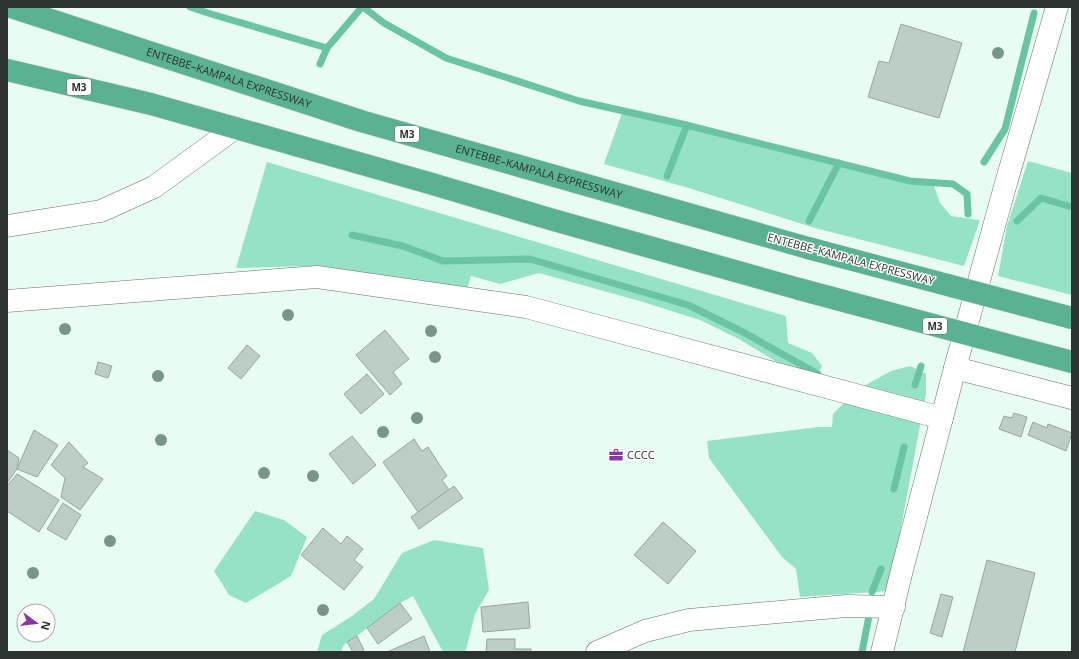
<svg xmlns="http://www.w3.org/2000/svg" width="1079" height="659" font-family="'Open Sans',sans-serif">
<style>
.green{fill:#95e3c4}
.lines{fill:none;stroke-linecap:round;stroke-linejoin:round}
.stream{stroke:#6ac4a2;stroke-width:7}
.building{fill:#bccec6;stroke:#95a69e}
.minor-casing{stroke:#63736c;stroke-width:23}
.highway-casing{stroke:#d9dada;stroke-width:23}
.minor{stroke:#fff;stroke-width:22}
.highway{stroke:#5bb292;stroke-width:22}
.highway-bridge-casing{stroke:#d9dada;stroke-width:23;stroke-linecap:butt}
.highway-bridge{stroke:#5bb292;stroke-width:22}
.tree{fill:#779589}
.labels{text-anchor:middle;stroke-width:3;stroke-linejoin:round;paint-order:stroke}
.shield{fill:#fff;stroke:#6b706d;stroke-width:1}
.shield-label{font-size:10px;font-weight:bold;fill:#2b322f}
.street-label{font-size:11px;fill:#2b322f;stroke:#fff}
.poi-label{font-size:11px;fill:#2b322f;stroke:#fff;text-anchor:start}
</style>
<rect width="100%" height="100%" fill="#e9fcf3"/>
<g class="green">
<path d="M623 110 934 186 940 203 951 216 980 220 964 266 815 228 692 189 604 164Z"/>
<path d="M1028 161 1072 173V295L998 276 1007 226Z"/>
<path d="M267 162 786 316 788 343 812 353 822 366 818 374 805 379 739 339 700 320 643 302 539 273 500 284 471 276 466 293 425 283 309 266 236 268Z"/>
<path d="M910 366 926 374V394L889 591 800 597 796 569 782 557 709 458 707 441 818 427H832L833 414 857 390 891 371Z"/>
<path d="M255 511 284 520 307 537 291 576 246 603 229 595 214 571Z"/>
<path d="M434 540 483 548 489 590 475 614 466 650 463 652H443L413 596 400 603 357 636 347 642 343 646 341 652H317L322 635 352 616 374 599 402 553Z"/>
</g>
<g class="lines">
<g class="stream">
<path d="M190 7 211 14 327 48"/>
<path d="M363 7 384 23 446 58 579 101 682 124 910 181 953 184 967 194 968 214"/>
<path d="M320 64 327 48 362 7"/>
<path d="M984 162 1005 129 1034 13"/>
<path d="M667 176 687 125"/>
<path d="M809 221 839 163"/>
<path d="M1017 221 1041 198 1072 207"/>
<path d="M352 235 403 246 443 261 530 259 688 305 743 332 818 374"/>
<path d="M915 385 921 366"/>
<path d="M894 489 904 447"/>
<path d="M872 592 881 569"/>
<path d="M862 652 869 616"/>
</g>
</g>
<g class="building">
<path d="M901 24 962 43 939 118 868 97 879 61 889 63Z"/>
<path d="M385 330 409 359 393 372 402 384 390 395 356 355Z"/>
<path d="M247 345 260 356 241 379 228 368Z"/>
<path d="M98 362 112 366 108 378 95 374Z"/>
<path d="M367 374 384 394 361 414 344 394Z"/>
<path d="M1014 413 1027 417 1021 437 999 429 1004 416 1012 418Z"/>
<path d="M1033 422 1047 428 1048 424 1072 433 1066 451 1028 435Z"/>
<path d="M34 430 58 445 37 477 17 469Z"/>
<path d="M352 436 376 465 353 484 329 454Z"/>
<path d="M414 439 422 451 428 447 447 476 442 480 449 490 418 512 383 462Z"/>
<path d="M69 442 88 463 83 467 103 479 80 510 61 497 65 478 51 465Z"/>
<path d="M7 450 19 458 17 469 7 483Z"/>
<path d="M17 474 59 500 39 532 7 511V486Z"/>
<path d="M454 486 463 498 419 529 411 517Z"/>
<path d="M63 503 81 515 66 540 47 529Z"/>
<path d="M663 522 696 551 668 584 634 555Z"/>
<path d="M323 528 341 544 347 536 363 549 354 560 363 567 344 590 301 555Z"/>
<path d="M987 560 1035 573 1015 652H963Z"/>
<path d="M941 594 953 597 942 637 930 633Z"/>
<path d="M528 602 530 628 483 632 481 607Z"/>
<path d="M400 603 412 619 378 644 367 628Z"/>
<path d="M357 636 364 650 360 652H353L347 642Z"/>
<path d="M424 636 430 652H387Z"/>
<path d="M487 639H515V649H531V652H486Z"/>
</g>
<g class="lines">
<defs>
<g id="minor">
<path d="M7 226 101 211 154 187 235 128"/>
<path d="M7 301 317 277 526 307 942 418"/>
<path d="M955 368 1072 398"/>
<path d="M597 652 645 631 689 620 846 606 894 607"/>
<path d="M882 652 902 570 955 368 1004 190 1057 7"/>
</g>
<g id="highway">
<path id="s1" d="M11 7 361 121 808 248"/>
<path d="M7 70 151 104 429 183 550 219 799 289"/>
</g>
</defs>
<use href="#minor" class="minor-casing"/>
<use href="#highway" class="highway-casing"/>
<use href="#minor" class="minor"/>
<use href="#highway" class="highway"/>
<defs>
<g id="highway-bridge">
<path d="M808 248 1072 318"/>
<path d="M799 289 1072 362"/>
</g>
</defs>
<use href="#highway-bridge" class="highway-bridge-casing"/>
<use href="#highway-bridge" class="highway-bridge"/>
</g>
<g class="tree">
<circle cx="998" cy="53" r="6"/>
<circle cx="288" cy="315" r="6"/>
<circle cx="65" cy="329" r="6"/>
<circle cx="431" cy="331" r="6"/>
<circle cx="435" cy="357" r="6"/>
<circle cx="158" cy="376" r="6"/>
<circle cx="417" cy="418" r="6"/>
<circle cx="383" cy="432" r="6"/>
<circle cx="161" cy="440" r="6"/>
<circle cx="264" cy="473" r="6"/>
<circle cx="313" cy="476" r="6"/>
<circle cx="110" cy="541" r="6"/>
<circle cx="33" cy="573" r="6"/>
<circle cx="323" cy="610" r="6"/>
</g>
<defs>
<symbol id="office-bare" viewBox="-9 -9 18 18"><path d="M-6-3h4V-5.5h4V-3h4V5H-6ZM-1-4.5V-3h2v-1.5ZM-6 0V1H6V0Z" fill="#8a36a4" stroke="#fff" stroke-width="2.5" paint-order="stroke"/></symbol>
</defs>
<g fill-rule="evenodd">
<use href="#office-bare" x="606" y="445" width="20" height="20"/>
</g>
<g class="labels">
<g class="shield">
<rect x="67" y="79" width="24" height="16" rx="3"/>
<rect x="395" y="126" width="24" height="16" rx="3"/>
<rect x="923" y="318" width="24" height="16" rx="3"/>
</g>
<g class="shield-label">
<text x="79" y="91">M3</text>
<text x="407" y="138">M3</text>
<text x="935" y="330">M3</text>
</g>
<g class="street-label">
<text dy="4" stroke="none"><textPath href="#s1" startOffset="229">ENTEBBE–KAMPALA EXPRESSWAY</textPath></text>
<text dy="4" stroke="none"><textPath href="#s1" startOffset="553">ENTEBBE–KAMPALA EXPRESSWAY</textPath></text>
<text transform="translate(851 259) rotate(15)" y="4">ENTEBBE–KAMPALA EXPRESSWAY</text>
</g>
<g class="poi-label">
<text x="627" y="459">CCCC</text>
</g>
</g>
<rect width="1079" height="659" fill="none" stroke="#2b322f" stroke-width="16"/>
<g transform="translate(36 623) rotate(105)"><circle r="19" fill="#ffffff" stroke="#aaadac"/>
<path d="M0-3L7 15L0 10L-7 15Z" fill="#8a36a4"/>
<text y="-6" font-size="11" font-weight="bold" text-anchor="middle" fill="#2b322f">N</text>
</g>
</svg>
